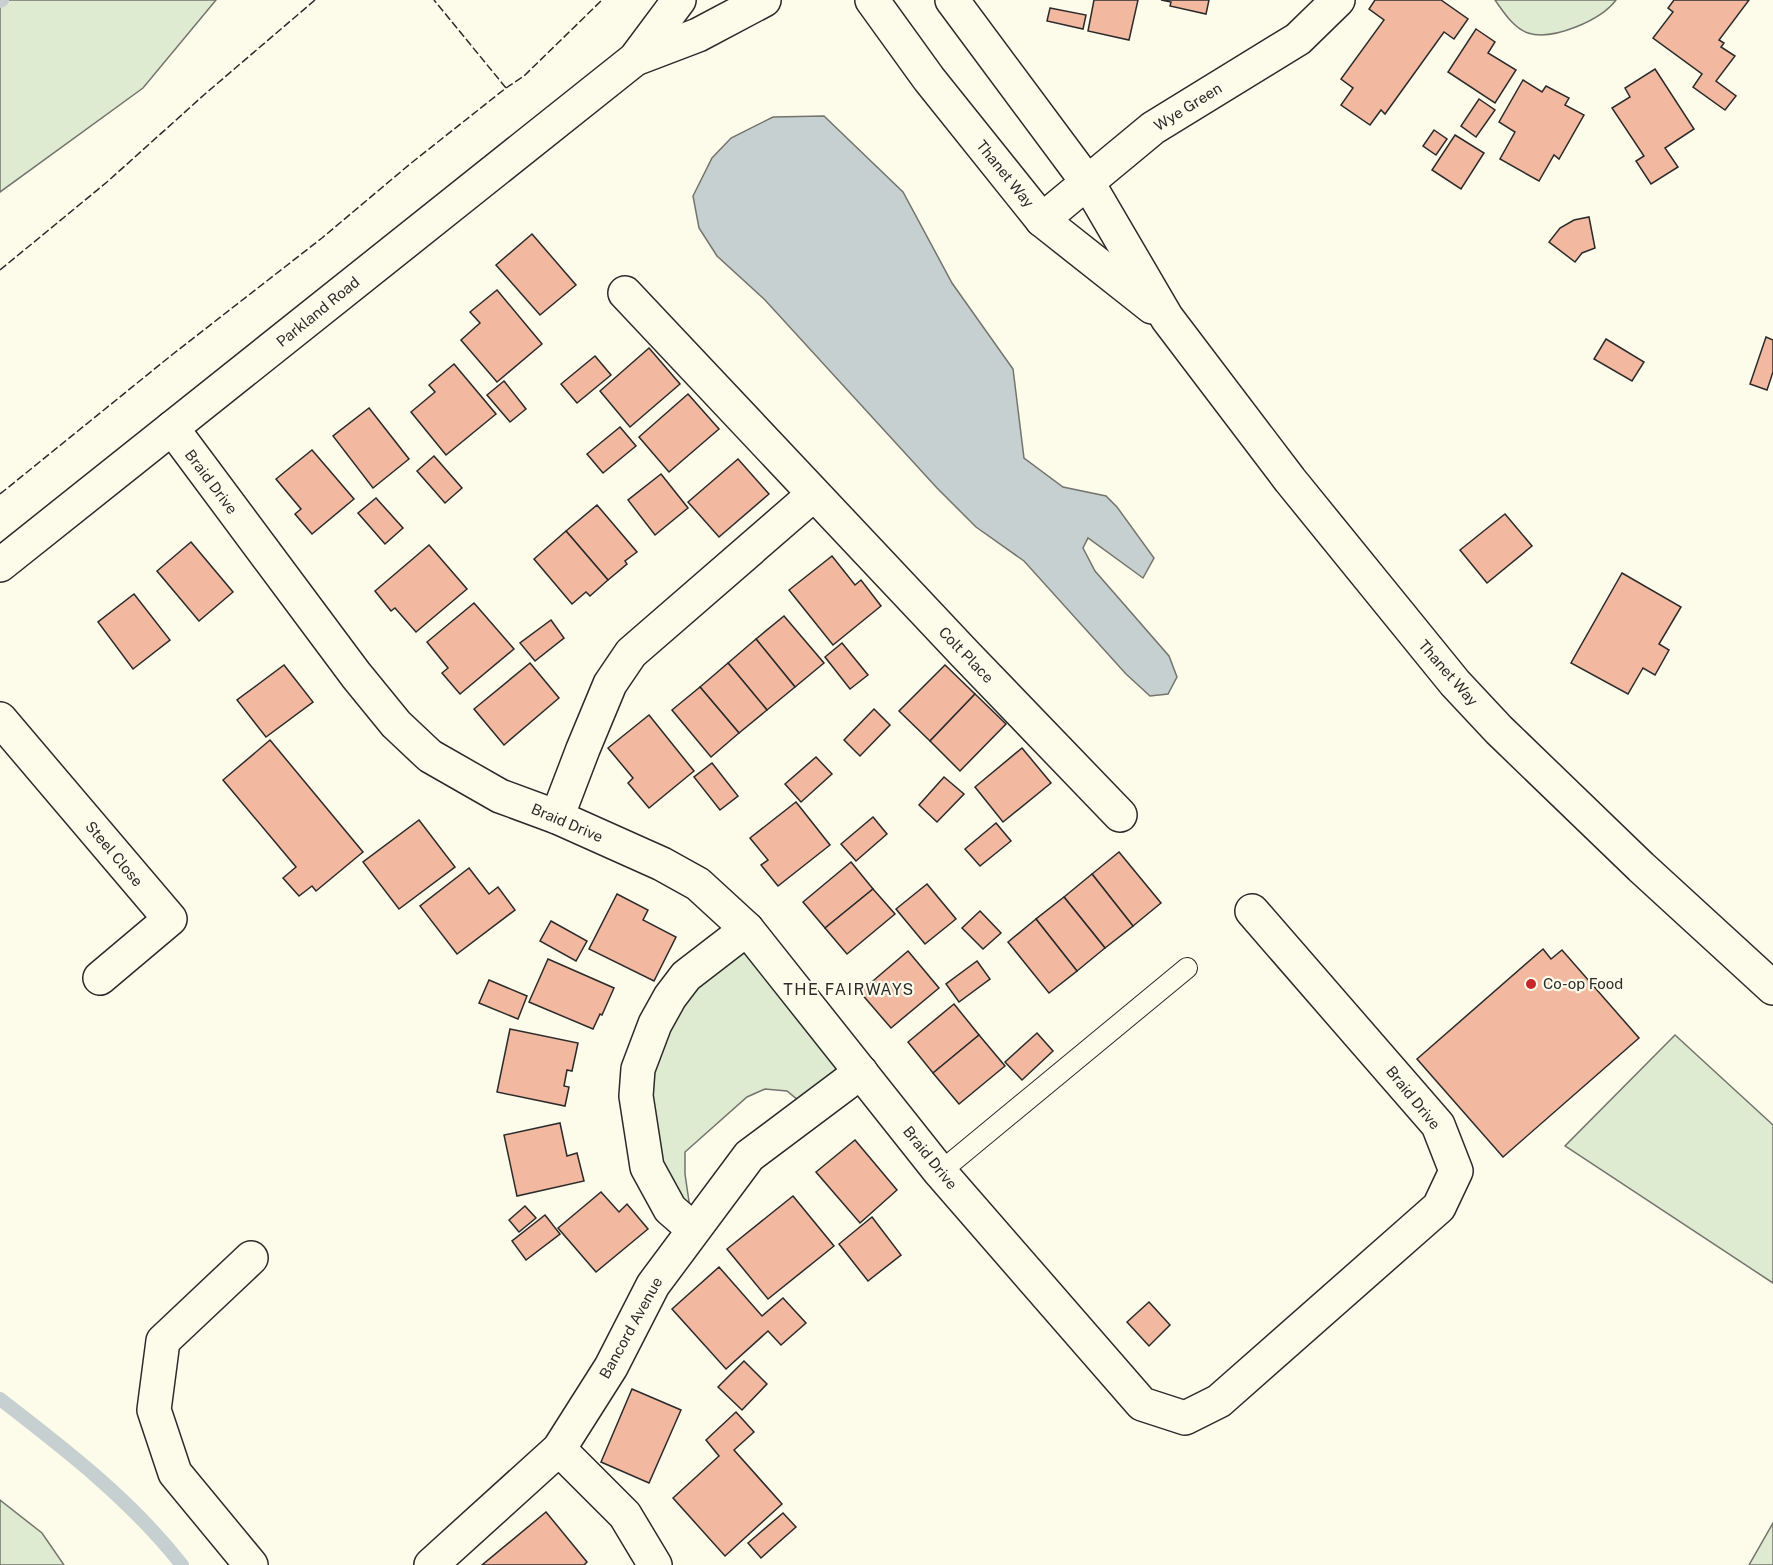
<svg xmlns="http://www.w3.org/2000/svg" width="1773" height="1565" font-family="'Public Sans',sans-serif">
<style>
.green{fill:#deebd1;stroke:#74746e;stroke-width:1.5}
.water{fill:#c7d0d0;stroke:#74746e;stroke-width:1.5}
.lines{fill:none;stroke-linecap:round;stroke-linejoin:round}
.stream{stroke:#c7d0d0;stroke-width:14}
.building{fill:#f2b8a0;stroke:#2b2b2b;stroke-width:1.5}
.lane-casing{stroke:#2b2b2b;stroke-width:22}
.street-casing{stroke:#2b2b2b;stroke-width:36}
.secondary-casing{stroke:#2b2b2b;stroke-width:36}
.primary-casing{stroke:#2b2b2b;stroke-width:36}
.lane{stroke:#fdfbea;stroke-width:20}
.street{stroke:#fdfbea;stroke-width:33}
.secondary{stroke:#fdfbea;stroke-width:33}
.primary{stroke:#fdfbea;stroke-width:33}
.fence{stroke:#2b2b2b;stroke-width:1.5;stroke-dasharray:8 3;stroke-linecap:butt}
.poi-dot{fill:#c62828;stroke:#fdfbea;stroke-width:2}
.labels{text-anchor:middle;stroke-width:4.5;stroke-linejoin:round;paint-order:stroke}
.street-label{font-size:15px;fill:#2b2b2b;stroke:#fdfbea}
.poi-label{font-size:15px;fill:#2b2b2b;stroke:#fdfbea;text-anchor:start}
.neighbourhood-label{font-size:16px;letter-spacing:1.5px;fill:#2b2b2b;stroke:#fdfbea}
</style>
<rect width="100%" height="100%" fill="#fdfbea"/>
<g class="green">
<path d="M0 0H216L143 88 0 192Z"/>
<path d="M1495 0H1616C1601 20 1553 41 1528 33 1513 28 1503 11 1495 0Z"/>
<path d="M747 929 861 1072 810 1110 787 1091 765 1089 747 1097 685 1152V1174L693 1229 638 1113 655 1024Z"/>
<path d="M1675 1035 1773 1125V1283L1565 1146Z"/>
<path d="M0 1500 42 1533 64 1565H0Z"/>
<path d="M1773 1523V1565H1749Z"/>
</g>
<path class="water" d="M824 116 903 192 952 283 1013 369 1024 458 1063 487 1106 496 1117 507 1154 558 1143 578 1088 538 1083 548 1095 571 1169 656 1177 677 1168 694 1150 696 1126 674 1024 561 976 527 937 488 765 300 717 256 699 228 693 196 712 158 731 138 773 117Z"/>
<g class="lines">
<g class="stream">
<path d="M0 1 2 0"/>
<path d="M0 1399C65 1449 131 1500 182 1565"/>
</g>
</g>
<g class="building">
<path d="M1094 0H1138L1129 40 1088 31Z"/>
<path d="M1161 0H1209L1206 14 1170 6 1171 2Z"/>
<path d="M1375 0H1441L1468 19 1454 39 1444 32 1385 114 1381 110 1370 125 1341 105 1353 88 1341 79 1384 20 1369 9Z"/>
<path d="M1674 0H1749L1719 40 1724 43 1721 47 1735 56 1716 81 1736 96 1725 110 1693 87 1702 74 1653 38 1673 12 1668 8Z"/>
<path d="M1050 8 1086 15 1083 29 1047 21Z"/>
<path d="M1476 29 1495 42 1488 53 1516 70 1495 103 1448 72Z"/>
<path d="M1655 69 1694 129 1665 148 1678 167 1651 184 1636 161 1644 156 1612 108 1630 97 1625 88Z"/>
<path d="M1523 80 1542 92 1546 86 1569 98 1565 105 1584 115 1559 159 1554 155 1539 181 1500 159 1515 132 1499 122Z"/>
<path d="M1479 99 1495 110 1476 137 1461 126Z"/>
<path d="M1434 130 1447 139 1436 155 1423 146Z"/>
<path d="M1455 135 1484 153 1461 189 1432 170Z"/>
<path d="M1589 217 1595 248 1582 253 1575 262 1549 242 1560 228 1574 220Z"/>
<path d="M532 234 576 285 540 315 496 265Z"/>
<path d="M497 290 542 344 497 382 461 340 480 323 470 312Z"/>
<path d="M1766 337 1773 340V372L1767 390 1750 384Z"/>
<path d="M1606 339 1644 362 1632 381 1594 359Z"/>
<path d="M649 348 680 384 630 427 600 391Z"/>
<path d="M595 356 611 375 577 403 561 384Z"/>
<path d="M454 364 496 414 446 455 411 412 435 392 429 385Z"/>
<path d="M504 381 526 409 510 422 487 395Z"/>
<path d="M688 394 719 429 669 472 639 437Z"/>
<path d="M369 408 409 459 373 488 333 436Z"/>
<path d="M620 427 636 446 603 473 587 454Z"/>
<path d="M312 450 354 499 312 534 295 514 301 509 276 479Z"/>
<path d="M434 456 462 488 445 503 417 471Z"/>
<path d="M738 459 769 494 719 537 688 502Z"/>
<path d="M661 474 688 508 655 535 628 500Z"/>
<path d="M376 498 403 528 385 544 358 513Z"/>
<path d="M597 505 637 552 625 561 627 564 608 580 566 531Z"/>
<path d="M1505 514 1532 546 1487 583 1460 550Z"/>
<path d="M566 531 608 580 590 596 586 592 572 604 534 559Z"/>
<path d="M191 542 233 592 199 621 157 571Z"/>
<path d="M429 545 467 589 416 632 395 608 391 611 375 591Z"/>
<path d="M832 556 855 585 861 580 881 606 833 645 789 590Z"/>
<path d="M1622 573 1681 607 1659 644 1669 650 1655 675 1643 668 1628 694 1571 663Z"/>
<path d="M134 594 170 640 133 669 98 622Z"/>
<path d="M474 603 514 649 460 694 442 673 448 668 427 642Z"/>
<path d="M784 616 824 663 795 687 756 639Z"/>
<path d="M551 620 564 638 535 661 520 643Z"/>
<path d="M756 639 795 687 767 710 728 663Z"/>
<path d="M842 643 868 675 850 689 825 657Z"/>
<path d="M530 663 559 698 504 745 474 709Z"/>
<path d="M728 663 767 710 739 733 700 687Z"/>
<path d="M284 665 313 702 266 737 237 700Z"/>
<path d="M945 665 975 694 930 741 899 711Z"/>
<path d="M700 687 739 733 711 757 672 710Z"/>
<path d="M975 694 1006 724 960 771 930 741Z"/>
<path d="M874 709 890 725 860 756 844 740Z"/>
<path d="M649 715 694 771 649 808 628 783 633 778 608 748Z"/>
<path d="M270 740 363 852 316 891 312 886 299 896 283 878 296 867 223 780Z"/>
<path d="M1022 748 1051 783 1003 822 975 787Z"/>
<path d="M816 757 832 774 801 802 785 784Z"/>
<path d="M712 763 738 796 720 810 694 777Z"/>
<path d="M944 777 964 794 937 822 919 805Z"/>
<path d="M796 802 830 845 778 886 761 865 768 860 750 838Z"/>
<path d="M873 817 887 834 856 861 841 844Z"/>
<path d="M419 820 455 867 399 909 363 862Z"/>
<path d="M996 823 1011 841 980 866 965 849Z"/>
<path d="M1119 852 1161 903 1133 926 1092 874Z"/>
<path d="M851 862 873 889 825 928 803 902Z"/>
<path d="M469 868 489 894 498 887 515 910 457 954 420 906Z"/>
<path d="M1092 874 1133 926 1105 948 1064 897Z"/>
<path d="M927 884 956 919 925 944 896 909Z"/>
<path d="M873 889 895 914 847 954 825 928Z"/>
<path d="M617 894 648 910 643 920 676 937 654 981 589 949Z"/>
<path d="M1064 897 1105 948 1077 971 1036 919Z"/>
<path d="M980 911 1001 933 983 949 962 928Z"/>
<path d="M1036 919 1077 971 1049 993 1008 942Z"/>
<path d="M551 921 587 941 576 961 540 941Z"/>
<path d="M1543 949 1551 959 1562 950 1639 1038 1503 1157 1417 1059Z"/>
<path d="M908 951 939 988 891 1028 860 992Z"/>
<path d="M548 959 614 988 602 1015 600 1014 593 1029 529 1002Z"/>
<path d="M977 961 990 979 959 1002 946 984Z"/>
<path d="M489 980 527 996 518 1019 479 1003Z"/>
<path d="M954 1004 979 1035 933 1073 908 1042Z"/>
<path d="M510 1029 578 1043 572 1071 567 1070 564 1086 569 1087 565 1106 497 1092Z"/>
<path d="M1037 1033 1053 1051 1022 1080 1005 1062Z"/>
<path d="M979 1035 1005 1066 959 1104 933 1073Z"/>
<path d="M560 1123 567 1156 577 1153 584 1181 517 1196 504 1135Z"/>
<path d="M855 1140 897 1190 860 1223 816 1172Z"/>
<path d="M601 1192 619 1212 627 1204 648 1229 596 1272 558 1228Z"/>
<path d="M793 1196 834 1246 768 1299 727 1249Z"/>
<path d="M525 1206 536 1218 519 1232 509 1220Z"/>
<path d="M545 1215 560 1234 526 1260 512 1241Z"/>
<path d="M872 1217 901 1255 868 1281 839 1244Z"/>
<path d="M719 1267 762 1316 783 1298 806 1323 781 1345 768 1331 726 1369 672 1309Z"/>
<path d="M1149 1302 1170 1325 1149 1346 1127 1322Z"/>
<path d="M744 1361 767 1384 742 1410 718 1387Z"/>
<path d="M632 1389 681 1410 649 1483 601 1462Z"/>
<path d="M736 1412 754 1432 734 1450 782 1504 725 1556 673 1498 719 1456 706 1440Z"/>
<path d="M546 1512 587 1562 584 1565H482Z"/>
<path d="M783 1513 796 1527 761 1558 748 1543Z"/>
</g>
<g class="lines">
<defs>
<path id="lane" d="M940 1172 1187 968"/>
<g id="street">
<path d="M1042 220 1153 128 1298 39 1338 0"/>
<path d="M625 293 965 654 1120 815"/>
<path d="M172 428 356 675 396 724 430 756 500 796 557 817 662 864 698 884 747 929 940 1172 1142 1404 1185 1418 1219 1401 1439 1207 1456 1171 1438 1125 1252 911"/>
<path d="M0 719 170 919 100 978"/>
<path d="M557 817 583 749 610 684 631 653 813 495"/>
<path d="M693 1229 670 1209 647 1167 636 1096 638 1069 655 1024 670 997 686 976 747 929"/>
<path d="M251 1258 163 1341 154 1410 175 1473 251 1565"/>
<path d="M559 1449 625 1515 655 1565"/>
<path d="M431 1565 559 1449 611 1367 653 1285 749 1156 861 1072"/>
</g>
<g id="secondary">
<path d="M635 59 698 35 764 0"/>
<path d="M0 565 635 59 679 0"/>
</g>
<g id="primary">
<path d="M872 0 929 79 1042 220 1152 307"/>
<path d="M952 0 1088 183 1167 318 1290 480 1455 683 1499 730 1641 867 1773 988"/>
</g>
</defs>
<use href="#lane" class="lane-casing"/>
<use href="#street" class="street-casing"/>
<use href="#secondary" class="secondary-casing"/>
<use href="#primary" class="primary-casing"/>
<use href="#lane" class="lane"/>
<use href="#street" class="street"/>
<use href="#secondary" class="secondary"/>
<use href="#primary" class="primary"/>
<g class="fence">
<path d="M506 88 524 76 602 0"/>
<path d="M0 270 107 182 205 94 315 0"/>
<path d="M0 494 173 354 322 238 410 164 506 88 434 0"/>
</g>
</g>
<circle class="poi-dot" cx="1531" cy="984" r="6"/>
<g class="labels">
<g class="street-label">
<text transform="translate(1188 107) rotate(-32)" y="5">Wye Green</text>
<text transform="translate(1005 174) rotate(51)" y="5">Thanet Way</text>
<text transform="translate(318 312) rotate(-39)" y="5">Parkland Road</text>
<text transform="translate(211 482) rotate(53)" y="5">Braid Drive</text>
<text transform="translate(966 655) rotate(46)" y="5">Colt Place</text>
<text transform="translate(1448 673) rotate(49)" y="5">Thanet Way</text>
<text transform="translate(567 823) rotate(23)" y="5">Braid Drive</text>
<text transform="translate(114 854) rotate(50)" y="5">Steel Close</text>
<text transform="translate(1413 1098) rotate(51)" y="5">Braid Drive</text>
<text transform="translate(930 1158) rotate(51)" y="5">Braid Drive</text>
<text transform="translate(631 1328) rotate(-61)" y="5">Bancord Avenue</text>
</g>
<g class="poi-label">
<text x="1543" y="989">Co-op Food</text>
</g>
<g class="neighbourhood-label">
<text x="849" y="995">THE FAIRWAYS</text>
</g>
</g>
</svg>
